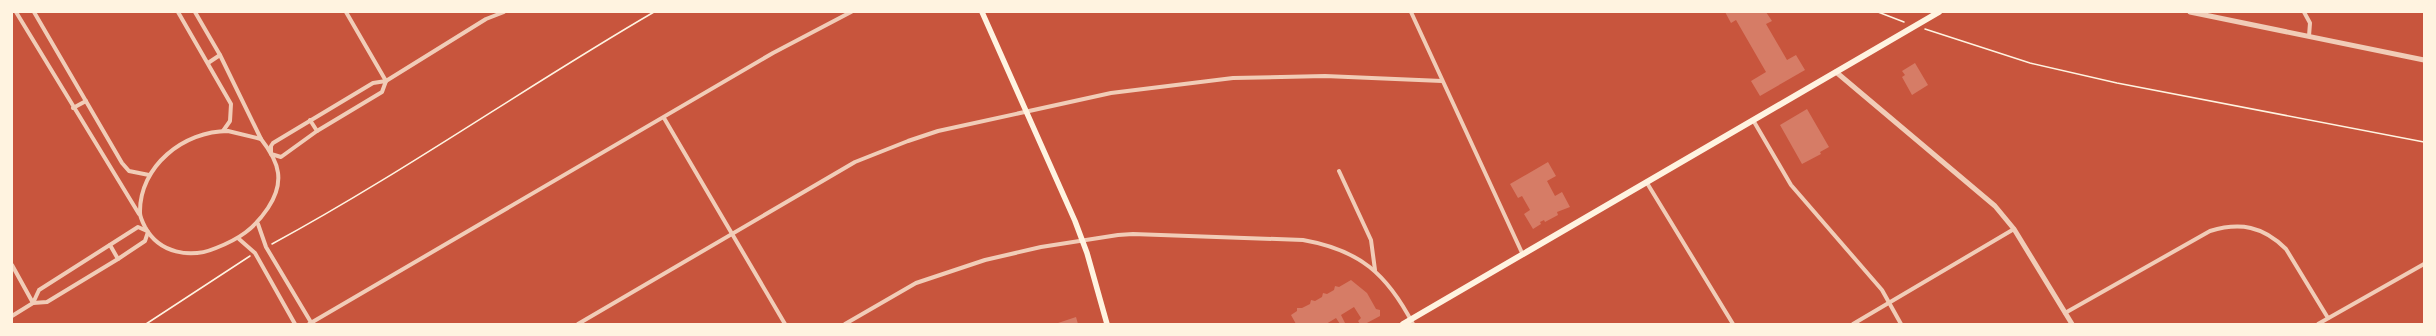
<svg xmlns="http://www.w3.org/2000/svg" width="2436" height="336" font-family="'PT Sans',sans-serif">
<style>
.building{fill:#d67c66}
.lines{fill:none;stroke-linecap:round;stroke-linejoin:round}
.path{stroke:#fff3e0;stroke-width:1.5}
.minor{stroke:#f1ccb7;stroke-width:4}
.tertiary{stroke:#f1ccb7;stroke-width:5}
.secondary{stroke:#fff3e0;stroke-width:5.5}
.primary{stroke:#fff3e0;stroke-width:6}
</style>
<rect width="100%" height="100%" fill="#c8553d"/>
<g class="building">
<path d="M1725 12H1766L1772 21 1766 24 1787 60 1796 55 1805 70 1760 96 1751 81 1766 72 1736 20 1731 23Z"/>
<path d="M1915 63 1928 85 1912 95 1902 77 1905 75 1902 71Z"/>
<path d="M1807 109 1829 147 1820 152 1821 154 1802 164 1780 125Z"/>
<path d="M1548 162 1556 176 1547 181 1555 196 1562 192 1570 207 1557 212 1558 215 1545 222 1544 220 1540 222 1541 224 1533 229 1524 214 1530 210 1522 196 1518 198 1510 184Z"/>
<path d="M1351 280 1367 293 1376 309 1380 310V316L1365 324H1360L1358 321 1361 318 1354 307 1341 315 1345 323 1342 324H1340L1336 318 1326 324H1296L1291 315 1297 311V308H1302L1310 304 1311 300 1315 301 1322 297 1323 293 1327 294 1334 290 1335 286 1339 287Z"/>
<path d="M1076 317 1078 324H1055Z"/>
</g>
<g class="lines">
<g class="path">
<path d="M1878 12 1904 22"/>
<path d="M1925 29 2030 63 2117 83 2424 142"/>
<path d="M272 244C403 173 525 87 654 12"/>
<path d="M146 324 250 256"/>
</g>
<g class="minor">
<path d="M16 12 139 214"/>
<path d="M34 12 122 163 129 171 149 175"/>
<path d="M178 12 231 104 230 121 223 131"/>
<path d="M195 12 220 55 261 139"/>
<path d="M346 12 386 81"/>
<path d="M1411 12 1523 255"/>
<path d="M2304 12 2310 23 2309 36"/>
<path d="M208 63 220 55"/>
<path d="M73 108 86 101"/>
<path d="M664 118 785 324"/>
<path d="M310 120 317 131"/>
<path d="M1753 120 1791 185 1882 290 1901 324"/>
<path d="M228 131 261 139C280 163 285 182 268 208 254 229 239 239 216 248 190 259 159 253 145 227 143 223 140 217 140 213 139 166 184 131 228 131Z"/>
<path d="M271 153V146L273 143 373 83 386 81 486 19 504 12"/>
<path d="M271 154 281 157 317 131 382 92 386 81"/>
<path d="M1339 171 1371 240 1375 270"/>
<path d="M1647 183 1733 324"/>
<path d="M258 224 266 247 312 324"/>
<path d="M239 239 255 253 295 324"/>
<path d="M110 245 118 259"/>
<path d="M12 265 33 303"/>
<path d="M33 303 39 290 138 227 147 231"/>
<path d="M2065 313 2210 231C2240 222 2263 226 2286 249L2328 318"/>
<path d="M12 316 33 303 47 302 118 259 145 241 148 232"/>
<path d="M309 324 773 53 851 12"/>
<path d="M578 324 855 162 908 141 938 131 1111 93 1233 78 1325 76 1442 81"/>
<path d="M845 324 916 283 985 260 1041 247 1118 235 1133 234 1303 240C1360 250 1387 274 1413 324"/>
<path d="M1853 324 2014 229"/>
<path d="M2318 324 2424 264"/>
</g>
<g class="tertiary">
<path d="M2190 12 2424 60"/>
<path d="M1836 72 1995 206 2014 229 2072 324"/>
</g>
<path class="secondary" d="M982 12 1075 221 1087 253 1107 324"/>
<path class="primary" d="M1403 324 1939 12"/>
</g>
<rect width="2436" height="336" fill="none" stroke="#fff3e0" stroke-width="26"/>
</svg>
